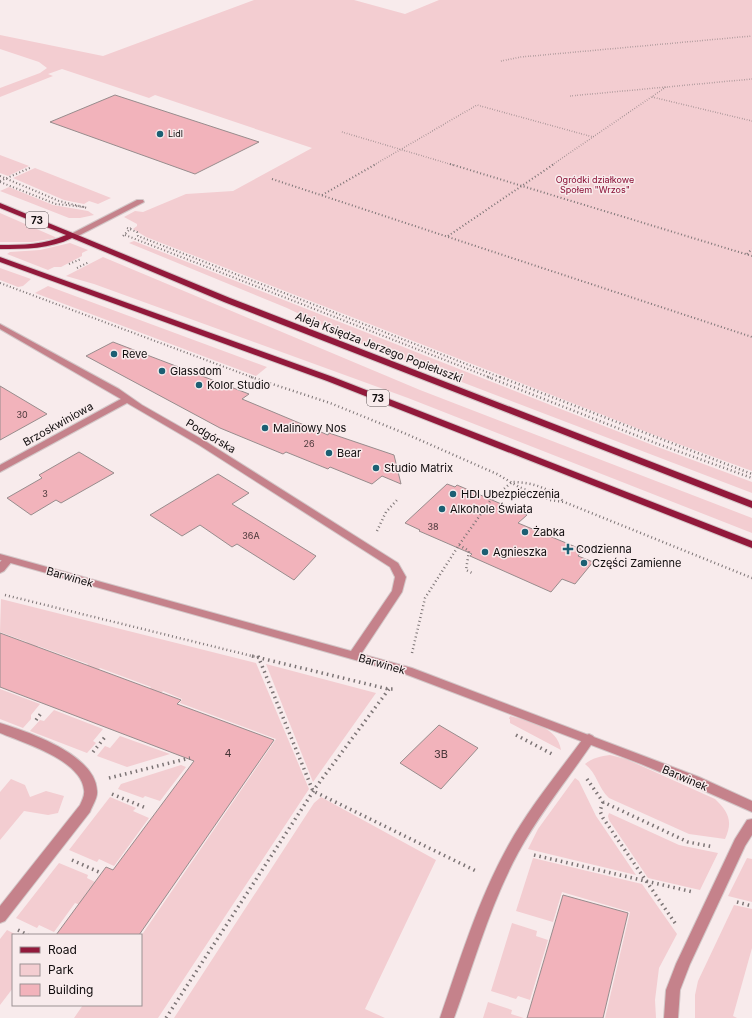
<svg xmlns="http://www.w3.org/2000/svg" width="752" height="1018" font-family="Inter,sans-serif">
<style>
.green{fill:#f3cdd1}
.building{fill:#f2b3bb;stroke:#988c8d}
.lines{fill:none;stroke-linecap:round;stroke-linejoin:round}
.service-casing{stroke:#d3c7c8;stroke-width:2}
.minor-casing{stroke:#d3c7c8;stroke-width:2}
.primary-casing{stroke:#d3c7c8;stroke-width:2}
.path-far3{stroke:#7c7475;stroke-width:1.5;stroke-dasharray:0.5 2;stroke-linecap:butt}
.path-far2{stroke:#7c7475;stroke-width:2;stroke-dasharray:1 2.5;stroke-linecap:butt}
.path-far1{stroke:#7c7475;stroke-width:2.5;stroke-dasharray:1 3;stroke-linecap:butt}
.path{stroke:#7c7475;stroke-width:3.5;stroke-dasharray:1.5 4;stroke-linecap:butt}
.service{fill:#c5828b;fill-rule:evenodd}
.minor{fill:#c5828b;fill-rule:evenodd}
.primary{fill:#92193b;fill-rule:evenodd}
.poi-dot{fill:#1c5f73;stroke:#f8ebec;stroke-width:1.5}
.labels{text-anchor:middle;stroke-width:3;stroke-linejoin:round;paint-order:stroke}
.far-poi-label{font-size:9px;fill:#100c0d;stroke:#f8ebec;text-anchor:start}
.far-park-label{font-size:9px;fill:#880e34;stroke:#f8ebec}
.number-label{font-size:9px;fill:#483638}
.shield{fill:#f8ebec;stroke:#564f50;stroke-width:1}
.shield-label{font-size:10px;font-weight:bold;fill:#100c0d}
.street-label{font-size:11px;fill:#100c0d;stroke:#f8ebec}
.poi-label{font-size:11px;fill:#100c0d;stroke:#f8ebec;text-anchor:start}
.near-number-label{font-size:11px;fill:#483638}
</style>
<rect width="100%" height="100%" fill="#f8ebec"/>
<g class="green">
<path d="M254 0H354L405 14 439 0H752V471L662 438 146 237 133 229 137 226V224L124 217 135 211 143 212 186 194 233 191 312 148 155 95 149 98 62 69 48 74 53 76 0 97V88L40 73 47 68 39 62 0 49V35L103 56Z"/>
<path d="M0 155 29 166 8 176 0 173Z"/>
<path d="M35 168 111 198 98 204 89 201 84 204 64 200 13 178Z"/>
<path d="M9 187 53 205 88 211 94 215 80 218H69L0 191Z"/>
<path d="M0 213 55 237 56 238 32 242H0Z"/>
<path d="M134 241 655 446 752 482V493L357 342 287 308 129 243Z"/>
<path d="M70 243 88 250 82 253V256L61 267H54L48 270 7 254 10 252 40 250Z"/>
<path d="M103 257 420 390 752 518V533L408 398 94 284 66 276Z"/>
<path d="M0 268 31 279 23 286 18 287 0 280Z"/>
<path d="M48 286 267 367 256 376 35 293Z"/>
<path d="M1 599 256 663 309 789 158 1018H74L83 1005H141V936L276 739 180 703 182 699 163 691 159 695 148 691 151 687 100 668 95 672 85 668 88 664 38 646 35 649 24 645 27 642 0 632Z"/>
<path d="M266 664 376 693 313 782Z"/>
<path d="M0 689 40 704 31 715V719L23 728 0 719Z"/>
<path d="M54 710 103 729 93 741 96 743 87 753 30 731 40 720 44 721Z"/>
<path d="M510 716C529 721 558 727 561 750L510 723V719H509Z"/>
<path d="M120 736 170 754 127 767 97 756 105 746 110 748Z"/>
<path d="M610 755 626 759 715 799C729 812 733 822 725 839L689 834 609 798C598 788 597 773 585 764 592 758 601 756 610 755Z"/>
<path d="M181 765 186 767 160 801 145 796 143 798 118 789 121 784Z"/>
<path d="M575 778 579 781 596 816 636 875 528 849 538 829Z"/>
<path d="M11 779 25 785 30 797 46 791 64 796 58 813 48 815 24 811 0 840V792Z"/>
<path d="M110 797 136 808 133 811 149 818 114 866 99 859 97 862 69 850Z"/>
<path d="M321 797 436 860 365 1009 385 1018H174L314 803Z"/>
<path d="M609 813 679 845 718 853 700 890 648 878 609 820 608 816Z"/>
<path d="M533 858 642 884 677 934 659 968 655 1000 656 1018H605L630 912 562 892 553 922 516 911Z"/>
<path d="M747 858 752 859V902L728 896Z"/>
<path d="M59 863 88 875 87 878 99 884 83 906 75 903 54 932 39 925 37 928 16 918Z"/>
<path d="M734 905 752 909V948L733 1016 737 1018H695V995L698 981Z"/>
<path d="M512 923 537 931 536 936 548 940 530 1000 518 996 516 999 491 991Z"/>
<path d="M7 930 17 935H13V988L0 1005V939Z"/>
<path d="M488 1002 512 1010 511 1014 524 1018H483Z"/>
</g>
<g class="building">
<path d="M115 95 259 142 195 174 50 122Z"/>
<path d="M113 342 249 394 242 399 328 435 329 433 394 455 401 484 382 476 372 484 330 467 328 469 286 452 283 454 220 428 86 356Z"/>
<path d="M0 386 47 414 0 440Z"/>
<path d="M79 452 114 473 61 503 56 500 31 515 7 498 42 478 39 475Z"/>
<path d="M218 474 249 493 232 504 316 556 294 580 237 544 232 547 200 525 182 536 150 515Z"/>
<path d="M447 484 455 487 457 485 527 515 518 523 583 550 578 556 593 562 575 584 562 579 551 592 470 556 472 554 419 531 420 530 405 523Z"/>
<path d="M0 633 181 700 177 704 274 740 139 935H56L106 867 113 870 194 761 0 687Z"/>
<path d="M439 725 478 748 441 789 400 763Z"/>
<path d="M563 895 628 913 603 1018H527Z"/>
</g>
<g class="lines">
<defs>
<g id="service">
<path d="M137 200H143L144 202 76 237H73L69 235Z"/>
<path d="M8 557 13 560 4 571 0 573V562L4 558Z"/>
<path d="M0 723C29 732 96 755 97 791 98 798 92 806 90 812L5 921 0 923V906L80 805C82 801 85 795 84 790 81 760 24 743 0 733Z"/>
<path d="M589 734 593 736 595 739 593 742C568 779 539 814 518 853 490 905 474 963 454 1018H440C460 960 478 900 508 846 530 806 559 772 585 736Z"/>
<path d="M752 819V835L745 846 690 964 680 990 678 1018H664L666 990 676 964 735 839 747 820Z"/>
</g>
<path id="minor" d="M0 324 119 389 142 405 205 441 398 563 406 577 402 592 361 654 412 668 649 758 699 777 752 801V812L691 785 641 764 405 674 0 560V554L351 651 392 591 395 577 390 567 199 445 127 403 0 472V465L121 399 0 329Z"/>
<g id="primary">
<path d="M0 203 230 298 752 501V508L224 302 72 238C50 249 25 249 0 249V245C22 245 45 245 66 235L0 208Z"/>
<path d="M0 257 333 377 752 541V548L327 381 0 262Z"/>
</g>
</defs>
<use href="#service" class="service-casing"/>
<use href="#minor" class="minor-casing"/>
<use href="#primary" class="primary-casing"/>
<g class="path-far3">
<path d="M501 61 521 57 752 36"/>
<path d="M570 96 752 79"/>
<path d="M652 97 752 121"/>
<path d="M342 132 453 165"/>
<path d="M374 165 477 105 593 137"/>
<path d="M552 165 666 87"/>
</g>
<g class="path-far2">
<path d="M450 164 752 256"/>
<path d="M0 176 59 201 87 208"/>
<path d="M272 179 752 337"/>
<path d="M0 181 32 167"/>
<path d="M0 182 56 204 85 207"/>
<path d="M322 195 376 164"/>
<path d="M127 228 137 232 138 236 502 378"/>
<path d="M125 235 491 378"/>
<path d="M123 236 131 228"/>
<path d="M448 236 554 164"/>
<path d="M747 254 752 249"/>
<path d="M69 264 81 259"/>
<path d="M77 268 89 262"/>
<path d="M0 283 254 378"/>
</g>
<g class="path-far1">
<path d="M251 377 330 403 404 433 497 474 519 487 550 500 564 502 752 578"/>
<path d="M488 377 658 444 752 478"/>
<path d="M500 377 752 474"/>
<path d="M377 531 386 512 397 500"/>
<path d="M459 545 469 551 466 570 474 574"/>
<path d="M5 595 256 657"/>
<path d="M412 653 425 598 459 545 490 501 512 482C531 482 550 488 564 502"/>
</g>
<g class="path">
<path d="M252 656 388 689H396"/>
<path d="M258 656 313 791 478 872"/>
<path d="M36 720 42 712"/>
<path d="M516 735 552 754"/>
<path d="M93 752 105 737"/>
<path d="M109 778 190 758"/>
<path d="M587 779 603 802 688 842 714 847"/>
<path d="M112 794 146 808"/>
<path d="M603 802 600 811 603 818 677 926"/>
<path d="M534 855 693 892"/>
<path d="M72 860 99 872"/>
<path d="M737 902 752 906"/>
<path d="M18 930 28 935"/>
<path d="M166 1018 316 787 389 689"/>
</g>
<use href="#service" class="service"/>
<use href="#minor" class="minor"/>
<use href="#primary" class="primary"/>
</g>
<g class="poi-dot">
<circle cx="160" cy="134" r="4"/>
<circle cx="114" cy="354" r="4"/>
<circle cx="162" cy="371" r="4"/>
<circle cx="199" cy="385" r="4"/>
<circle cx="265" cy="428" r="4"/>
<circle cx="329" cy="453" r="4"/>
<circle cx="376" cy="468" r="4"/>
<circle cx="453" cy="494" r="4"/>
<circle cx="442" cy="509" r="4"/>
<circle cx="525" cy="532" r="4"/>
<path d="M566 543h4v4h4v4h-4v4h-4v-4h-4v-4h4z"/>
<circle cx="485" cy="552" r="4"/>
<circle cx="584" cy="563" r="4"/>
</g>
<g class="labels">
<g class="far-poi-label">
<text x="168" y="137">Lidl</text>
</g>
<g class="far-park-label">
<text x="595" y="183">Ogródki działkowe<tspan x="595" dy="10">Społem "Wrzos"</tspan></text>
</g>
<g class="number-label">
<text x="22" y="418">30</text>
<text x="309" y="447">26</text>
<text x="45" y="497">3</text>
<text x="433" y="530">38</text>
<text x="251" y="539">36A</text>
</g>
<g class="shield">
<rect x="26" y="212" width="22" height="16" rx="3"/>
<rect x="367" y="390" width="22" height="16" rx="3"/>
</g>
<g class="shield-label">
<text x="37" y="224">73</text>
<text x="378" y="402">73</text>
</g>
<g class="street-label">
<text transform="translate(379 347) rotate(21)" y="4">Aleja Księdza Jerzego Popiełuszki</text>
<text transform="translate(58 424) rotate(-29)" y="4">Brzoskwiniowa</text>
<text transform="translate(211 436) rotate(31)" y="4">Podgórska</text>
<text transform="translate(70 577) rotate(16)" y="4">Barwinek</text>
<text transform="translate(382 664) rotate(16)" y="4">Barwinek</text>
<text transform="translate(685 778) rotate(23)" y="4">Barwinek</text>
</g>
<g class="poi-label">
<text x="122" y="358">Reve</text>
<text x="170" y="375">Glassdom</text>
<text x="207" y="389">Kolor Studio</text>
<text x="273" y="432">Malinowy Nos</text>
<text x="337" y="457">Bear</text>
<text x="384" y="472">Studio Matrix</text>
<text x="461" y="498">HDI Ubezpieczenia</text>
<text x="450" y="513">Alkohole Świata</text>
<text x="533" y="536">Żabka</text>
<text x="576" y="553">Codzienna</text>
<text x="493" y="556">Agnieszka</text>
<text x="592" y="567">Części Zamienne</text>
</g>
<g class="near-number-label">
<text x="228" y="757">4</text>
<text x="441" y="758">3B</text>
</g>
</g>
<rect x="12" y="934" width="130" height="72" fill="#f8ebec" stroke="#9b9293"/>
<rect x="20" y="947" width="20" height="6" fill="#92193b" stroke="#9b9293"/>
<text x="48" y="954" font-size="12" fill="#100c0d">Road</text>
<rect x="20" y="964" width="20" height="12" fill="#f3cdd1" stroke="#9b9293"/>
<text x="48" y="974" font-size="12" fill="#100c0d">Park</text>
<rect x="20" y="984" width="20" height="12" fill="#f2b3bb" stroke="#9b9293"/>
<text x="48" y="994" font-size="12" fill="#100c0d">Building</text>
</svg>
